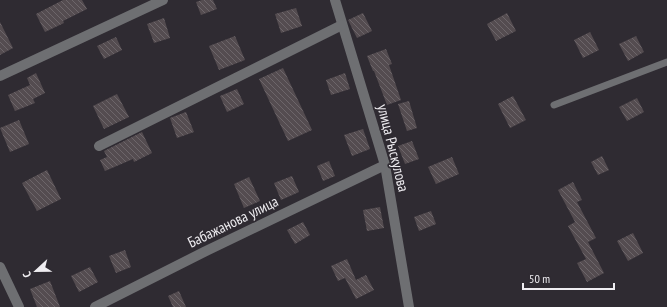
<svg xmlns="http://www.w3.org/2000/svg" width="667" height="307" font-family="'PT Sans Narrow',sans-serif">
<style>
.building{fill:url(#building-back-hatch)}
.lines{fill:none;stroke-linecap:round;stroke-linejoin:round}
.lane{stroke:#6e6f72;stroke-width:7}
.street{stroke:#6e6f72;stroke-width:10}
.labels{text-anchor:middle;stroke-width:3.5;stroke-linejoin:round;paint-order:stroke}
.street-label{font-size:15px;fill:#efedf1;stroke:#2f2b32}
</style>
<defs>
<pattern id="building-back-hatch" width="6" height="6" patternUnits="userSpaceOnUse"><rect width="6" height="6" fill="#544c50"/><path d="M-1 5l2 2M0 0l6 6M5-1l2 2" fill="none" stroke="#6d666a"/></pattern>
</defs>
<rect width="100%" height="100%" fill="#2f2b32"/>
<g class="building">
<path d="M63 0H82L87 9 63 21 64 23 45 32 36 14Z"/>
<path d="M202 0H213L217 9 201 15 196 2Z"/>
<path d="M296 8 302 26 281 33 275 14Z"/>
<path d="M363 13 372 31 357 38 348 20Z"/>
<path d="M507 13 516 31 496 41 487 24Z"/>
<path d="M164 18 170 38 154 43 147 24Z"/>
<path d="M0 22 13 48 0 55Z"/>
<path d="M590 32 599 50 583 58 574 40Z"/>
<path d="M235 36 245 60 219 70 209 46Z"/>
<path d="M636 36 644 52 628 61 619 44Z"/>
<path d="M116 37 122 50 104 59 97 46Z"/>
<path d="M386 49 392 64 389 65 401 100 387 105 374 71H373L367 56Z"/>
<path d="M283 68 312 130 288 141 259 79Z"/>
<path d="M36 73 45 93 33 99 35 103 15 111 8 95 30 85 27 78Z"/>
<path d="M345 73 350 89 331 95 326 80Z"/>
<path d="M237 89 244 104 227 112 220 96Z"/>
<path d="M117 94 129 117 104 129 93 106Z"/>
<path d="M513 96 526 120 510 128 498 104Z"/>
<path d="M637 98 644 112 627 121 619 107Z"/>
<path d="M409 101 417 128 407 131 398 104Z"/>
<path d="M186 112 194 132 177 138 170 118Z"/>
<path d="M19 120 29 144 10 152 0 128Z"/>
<path d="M363 129 370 149 352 156 344 135Z"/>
<path d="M142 132 152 153 134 162 133 159 105 171 100 160 107 157 104 151Z"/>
<path d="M412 141 419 159 405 164 398 146Z"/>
<path d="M602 156 609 170 598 175 591 162Z"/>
<path d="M452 157 459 174 436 184 428 167Z"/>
<path d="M329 161 335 176 323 181 317 166Z"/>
<path d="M47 170 61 199 37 211 22 183Z"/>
<path d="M292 176 299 192 281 200 274 183Z"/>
<path d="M249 177 260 201 244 208 234 184Z"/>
<path d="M573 182 582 200 577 202 596 238 588 242 604 273 587 282 577 263 586 259 568 226 575 222 558 190Z"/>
<path d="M380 207 384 228 367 231 363 210Z"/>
<path d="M431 211 436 224 419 231 414 217Z"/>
<path d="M303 222 310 235 295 244 287 230Z"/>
<path d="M633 233 643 253 628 261 617 241Z"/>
<path d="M125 250 131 267 116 273 109 256Z"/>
<path d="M347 259 356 280 366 275 374 290 356 299 345 278 338 281 331 266Z"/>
<path d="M90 267 98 282 79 292 71 276Z"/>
<path d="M50 281 60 307H37L30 289Z"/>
<path d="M179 291 186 307H173L168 296Z"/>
</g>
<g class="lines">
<path class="lane" d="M554 105 667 62"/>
<g class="street">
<path d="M335 0 385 165 409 307"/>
<path d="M0 76 163 0"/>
<path d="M99 146 342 25"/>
<path d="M0 267 19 307"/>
<path d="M95 307 204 252 385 165"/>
</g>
</g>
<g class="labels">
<g class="street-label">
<text transform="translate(393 148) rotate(76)" y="5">улица Рыскулова</text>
<text transform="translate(233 222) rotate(-26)" y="5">Бабажанова улица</text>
</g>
</g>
<g transform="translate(36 271) rotate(248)" stroke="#2f2b32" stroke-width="3" paint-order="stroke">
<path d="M0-3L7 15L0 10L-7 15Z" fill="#efedf1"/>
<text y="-6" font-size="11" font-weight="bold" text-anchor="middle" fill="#efedf1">С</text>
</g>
<path d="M523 283v6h91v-6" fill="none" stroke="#efedf1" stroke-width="2"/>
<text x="529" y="283" font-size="12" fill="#efedf1" stroke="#2f2b32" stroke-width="3" paint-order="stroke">50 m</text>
</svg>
